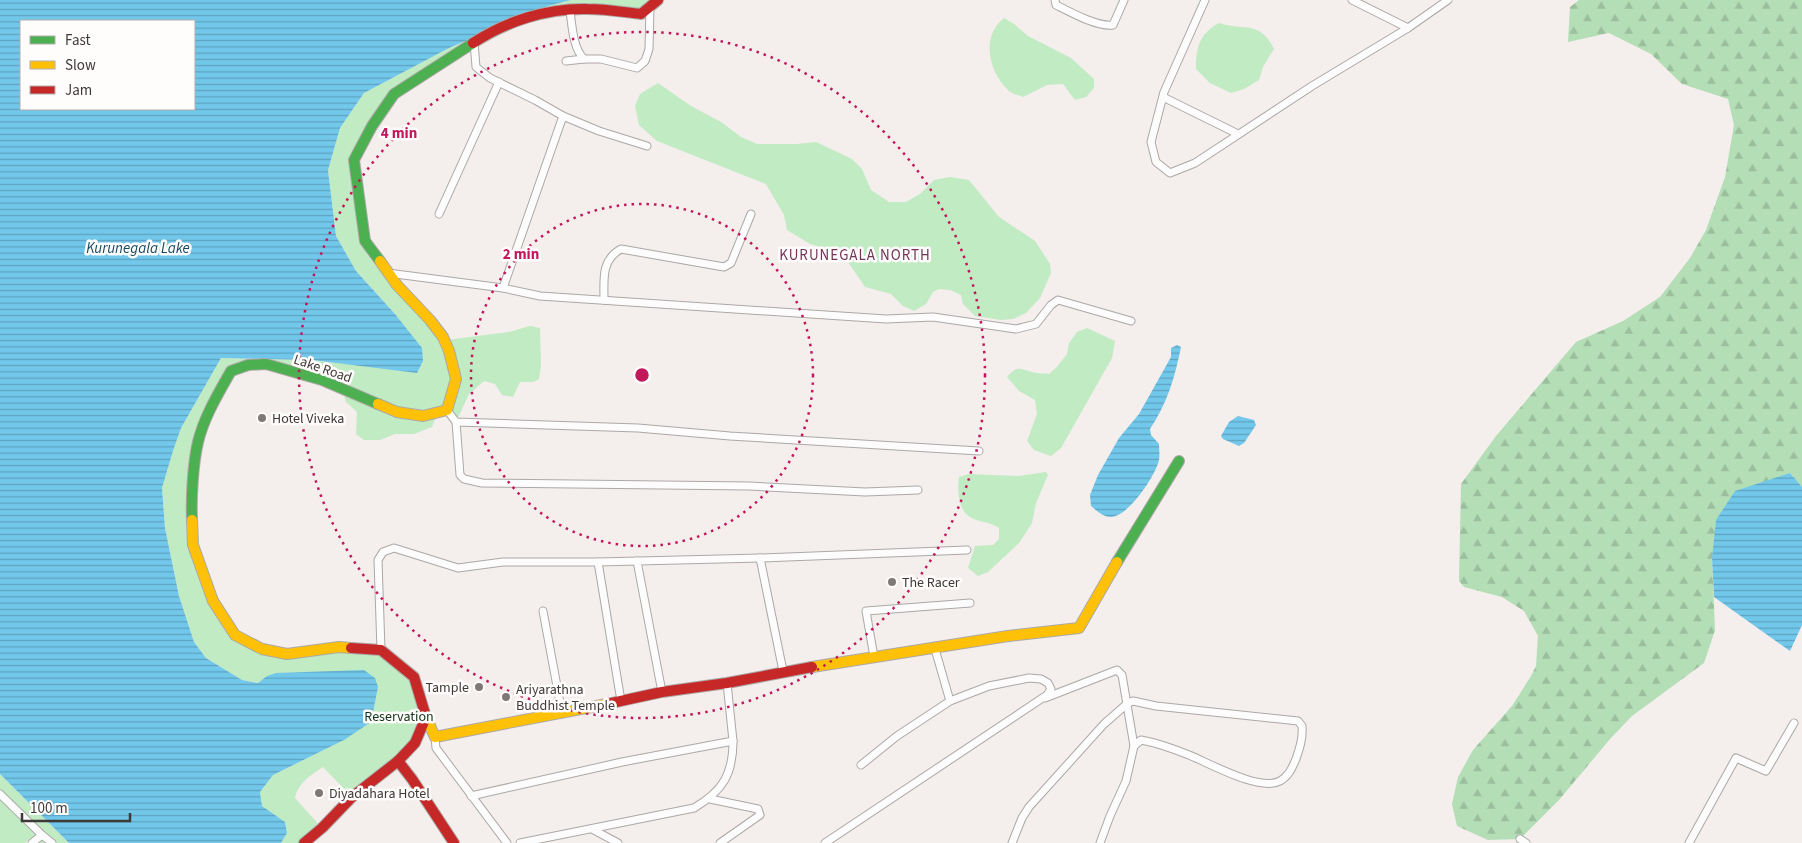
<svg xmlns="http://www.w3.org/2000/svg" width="1802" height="843" font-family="'Source Sans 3',sans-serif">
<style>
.green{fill:#c0ebc3}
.forest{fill:url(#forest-firs)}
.water{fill:url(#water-rules);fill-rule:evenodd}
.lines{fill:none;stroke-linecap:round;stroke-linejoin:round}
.street-casing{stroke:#aca8a6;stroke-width:9}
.fast-casing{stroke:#aca8a6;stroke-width:12}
.slow-casing{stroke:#aca8a6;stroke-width:12}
.jam-casing{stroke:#aca8a6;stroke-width:12}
.street{stroke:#fdfcfc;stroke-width:7}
.fast{stroke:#4caf50;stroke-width:10}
.slow{stroke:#ffc107;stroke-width:10}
.jam{stroke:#c62828;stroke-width:10}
.ring{fill:none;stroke:#c2185b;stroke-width:2.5;stroke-dasharray:2.5 5}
.poi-dot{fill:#7e7977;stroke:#fffcfc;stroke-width:2}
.labels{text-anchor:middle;stroke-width:5;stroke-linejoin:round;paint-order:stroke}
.street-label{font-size:14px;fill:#3e3a38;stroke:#fffcfc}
.poi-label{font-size:14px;fill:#3e3a38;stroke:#fffcfc;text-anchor:start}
.park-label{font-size:14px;fill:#113317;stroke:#fffcfc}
.water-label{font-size:15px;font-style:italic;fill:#184a5f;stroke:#fffcfc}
.neighbourhood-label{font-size:15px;letter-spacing:1px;fill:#743459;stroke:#fffcfc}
.centre{fill:#c2185b;stroke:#fffcfc;stroke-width:2.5}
.ring-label{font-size:15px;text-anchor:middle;font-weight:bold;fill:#c2185b;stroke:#fffcfc;stroke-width:5;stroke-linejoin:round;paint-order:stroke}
</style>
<defs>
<pattern id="forest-firs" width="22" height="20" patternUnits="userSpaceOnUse" patternTransform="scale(1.25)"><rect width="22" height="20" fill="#b3deb6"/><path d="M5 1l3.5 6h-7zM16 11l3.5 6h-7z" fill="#9bbf9d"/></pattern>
<pattern id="water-rules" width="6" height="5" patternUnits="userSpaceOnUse" patternTransform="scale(1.25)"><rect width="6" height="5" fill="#72c8eb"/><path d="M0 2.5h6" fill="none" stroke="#5fa3bf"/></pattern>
</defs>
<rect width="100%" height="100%" fill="#f4eeec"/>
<g class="green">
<path d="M571 0H658L641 14H535L484 36 394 94 354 160 365 241 446 340 509 332 530 326 540 328 541 365 539 379 533 382H520L513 397 502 395 495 384 484 381 469 394 456 422 447 410 437 414 432 427 414 434H395L380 440H364L356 434 357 412 346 402 342 388 266 364 231 371 198 442 193 545 235 635 262 649 381 650 414 677 426 717 415 743 352 797 323 767C311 775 298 783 295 798L322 828 304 843H281L287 833 285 822 262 806 260 792 273 775 344 740 306 673C287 673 274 670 258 683L242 680 206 658 194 642 179 596 165 528 162 488 173 451 181 428 221 358 312 360 417 372 423 361 395 314 356 271 336 236 328 170 340 128 364 93 449 48 548 6Z"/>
<path d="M1004 18 1014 24 1028 36 1071 58 1094 79V88L1086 97 1075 100 1063 84 1047 85 1023 97C1019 95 1012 94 1009 91 989 73 980 37 1004 18Z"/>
<path d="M1219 23C1243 31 1260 20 1274 49L1263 67 1259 80 1244 89 1231 93 1210 83 1196 69C1196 48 1199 34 1219 23Z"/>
<path d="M658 83 691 106 721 122 741 137 757 144H797L816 142 852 159 862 169 871 190 889 202H906L920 194 934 180 950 177 969 180 999 217 1035 241 1050 264 1051 273 1040 298 1026 313 1013 319 1001 320 975 316 963 304 961 295 950 290 939 289 933 292 926 304 914 311 903 306 891 294 865 287 842 253 810 244 787 230 784 215 766 184 657 141 639 125 635 106 640 94Z"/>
<path d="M1087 328 1115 341 1112 358 1061 448 1051 456 1034 450 1027 441 1037 414 1035 400 1019 391 1007 377C1017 365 1019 369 1032 372 1038 374 1044 373 1049 374L1056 368 1067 354 1069 343 1077 332Z"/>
<path d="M1046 472 1048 475 1036 503 1032 523 1019 543 988 572 978 576 968 568 975 546 993 545 999 539V528C990 521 979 523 970 517 958 510 957 489 959 477L969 474 1019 476Z"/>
<path d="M0 774 69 843H40L30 839 25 843H0Z"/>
</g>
<path class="forest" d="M1579 0H1802V487L1790 473 1712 559 1715 630 1704 663 1632 716 1610 739 1559 800 1520 839 1488 840 1457 826 1452 804 1458 777 1473 750 1512 706 1531 676 1536 666 1538 636 1524 611 1502 597 1464 587 1459 581 1461 484 1496 436 1576 342 1623 321 1660 297 1690 258 1706 230 1725 177 1734 125 1728 99 1682 84 1651 54 1609 33 1568 42 1570 7Z"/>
<g class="water">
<path d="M0 0H571L548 6 449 48 364 93 340 128 328 170 336 236 356 271 395 314 422 348 423 361 417 373 312 360 221 358 181 428 173 451 162 488 165 528 179 596 194 642 206 658 242 680 258 683 267 676 276 673 364 670 375 678 378 687 371 722 344 740 273 775 260 792 262 806 285 822 287 833 281 843H69L0 774ZM21 21H194V109H21Z"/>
<path d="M1177 345 1181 347C1175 377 1167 404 1150 429L1151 435 1159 444C1159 449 1160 455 1159 460 1156 475 1128 517 1111 517 1103 517 1097 511 1091 506L1090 495 1098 475 1119 438 1139 414 1171 357V348Z"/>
<path d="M1238 416 1254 420 1256 425 1244 443 1239 446 1223 439 1221 436 1229 422Z"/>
<path d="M1790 473 1802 487V625L1790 651 1714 597 1712 559 1716 520 1735 491Z"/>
</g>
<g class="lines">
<defs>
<g id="street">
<path d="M1055 0 1056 5C1070 12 1097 27 1113 25L1124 0"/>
<path d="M1205 0 1164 92 1151 142 1156 162 1170 173 1195 163 1312 86 1408 28 1448 0"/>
<path d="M1352 0 1408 28"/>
<path d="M570 11C572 25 573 49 584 59H601L637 68 645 61 649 49 650 7"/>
<path d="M474 42 476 67 490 78 535 100 563 116 599 131 647 146"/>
<path d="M566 61 584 59"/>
<path d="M1163 97 1238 134"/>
<path d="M439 214 499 82"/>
<path d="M388 273 503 288 540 296 886 319 933 317 1016 329 1036 324 1051 305 1058 300 1131 321"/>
<path d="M503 288 563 116"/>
<path d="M604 300C604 279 601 260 621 249L724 267 731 263 751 214"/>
<path d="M447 410 456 422 638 428 730 436 979 451"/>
<path d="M456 422 460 475 464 479 482 483 749 486 865 492 918 490"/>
<path d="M760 558 783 671"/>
<path d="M637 561 662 692"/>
<path d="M598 562 621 701"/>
<path d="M543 611 562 713"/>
<path d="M935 649 950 701"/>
<path d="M381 650 378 560 383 552 394 548 458 568 503 562H598L760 558 967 550"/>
<path d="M874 657 866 611 970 603"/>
<path d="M1045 698 1117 670 1122 675 1134 746"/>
<path d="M435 737 436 748 507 843"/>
<path d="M0 794 42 835 52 843"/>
<path d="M471 796 622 762 733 741 727 683"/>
<path d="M710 799 758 809 760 815 720 843"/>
<path d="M592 829 618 843"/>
<path d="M1520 839 1526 843"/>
<path d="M32 843 42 835"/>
<path d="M520 843 694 808C723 791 733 774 733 741"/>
<path d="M825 843 1047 695 1051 689 1048 683 1041 679 1029 678 989 686 950 701 897 736 861 765"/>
<path d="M1012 843 1022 818 1029 807 1104 724 1128 703 1133 701 1156 706 1298 721 1302 726C1303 738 1300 747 1296 759 1292 768 1289 776 1280 781 1260 792 1209 763 1189 755 1174 749 1158 743 1141 740L1134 746 1126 781 1110 816 1100 843"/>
<path d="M1689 843 1736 758 1766 771 1794 723"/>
</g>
<g id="fast">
<path d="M380 261 365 241 354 160 372 126 394 94 473 43"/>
<path d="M192 520C191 498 193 463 198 442 204 417 218 394 231 371L248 365 266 364 322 380 378 404"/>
<path d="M1117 562 1179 461"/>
</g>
<g id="slow">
<path d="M378 404 397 412 423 416 447 410 456 379 449 351 443 337 430 320 397 285 380 261"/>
<path d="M192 520 193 545 213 601 235 635 262 649 287 654 339 647 351 648"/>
<path d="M812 667 1008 636 1079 628 1117 562"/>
<path d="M426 717 435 737 607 704"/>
</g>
<g id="jam">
<path d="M473 43C507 21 547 8 587 9 605 9 623 12 641 14L658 0"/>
<path d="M607 704 662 692 727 683 812 667"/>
<path d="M398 761 412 779 454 843"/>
<path d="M304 843 322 828 352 797 398 761 415 743 426 717 414 677 381 650 351 648"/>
</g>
</defs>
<use href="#street" class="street-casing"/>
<use href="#fast" class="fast-casing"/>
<use href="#slow" class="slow-casing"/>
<use href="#jam" class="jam-casing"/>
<use href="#street" class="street"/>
<use href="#fast" class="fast"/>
<use href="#slow" class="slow"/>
<use href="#jam" class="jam"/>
</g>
<g class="ring">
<circle cx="642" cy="375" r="171"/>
<circle cx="642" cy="375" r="343"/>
</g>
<g class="poi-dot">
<circle cx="262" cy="418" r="5"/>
<circle cx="892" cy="582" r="5"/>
<circle cx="479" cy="687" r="5"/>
<circle cx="506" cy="697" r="5"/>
<circle cx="319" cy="793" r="5"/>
</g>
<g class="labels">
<g class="street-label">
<text transform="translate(323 368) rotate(19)" y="5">Lake Road</text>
</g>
<g class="poi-label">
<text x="272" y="423">Hotel Viveka</text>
<text x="902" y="587">The Racer</text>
<text x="469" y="692" text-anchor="end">Tample</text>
<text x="516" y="694">Ariyarathna<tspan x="516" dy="16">Buddhist Temple</tspan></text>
<text x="329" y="798">Diyadahara Hotel</text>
</g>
<g class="park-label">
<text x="399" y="721">Reservation</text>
</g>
<g class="water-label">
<text x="138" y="253">Kurunegala Lake</text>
</g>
<g class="neighbourhood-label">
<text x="855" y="260">KURUNEGALA NORTH</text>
</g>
</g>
<circle cx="642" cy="375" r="8" class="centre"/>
<g class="ring-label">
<text x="399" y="138">4 min</text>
<text x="521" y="259">2 min</text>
</g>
<rect x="20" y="20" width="175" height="90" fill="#fffcfc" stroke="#b2aeae"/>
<rect x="30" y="36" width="25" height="8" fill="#4caf50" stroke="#b2aeae"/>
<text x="65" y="45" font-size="15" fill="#3e3a38">Fast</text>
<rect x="30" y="61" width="25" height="8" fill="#ffc107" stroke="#b2aeae"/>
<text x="65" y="70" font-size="15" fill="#3e3a38">Slow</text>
<rect x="30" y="86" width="25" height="8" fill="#c62828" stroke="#b2aeae"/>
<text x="65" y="95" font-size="15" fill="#3e3a38">Jam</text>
<path d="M22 813v8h108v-8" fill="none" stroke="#3e3a38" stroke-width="2.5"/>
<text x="30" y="813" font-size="15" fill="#3e3a38" stroke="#fffcfc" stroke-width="4" paint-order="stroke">100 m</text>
</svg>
